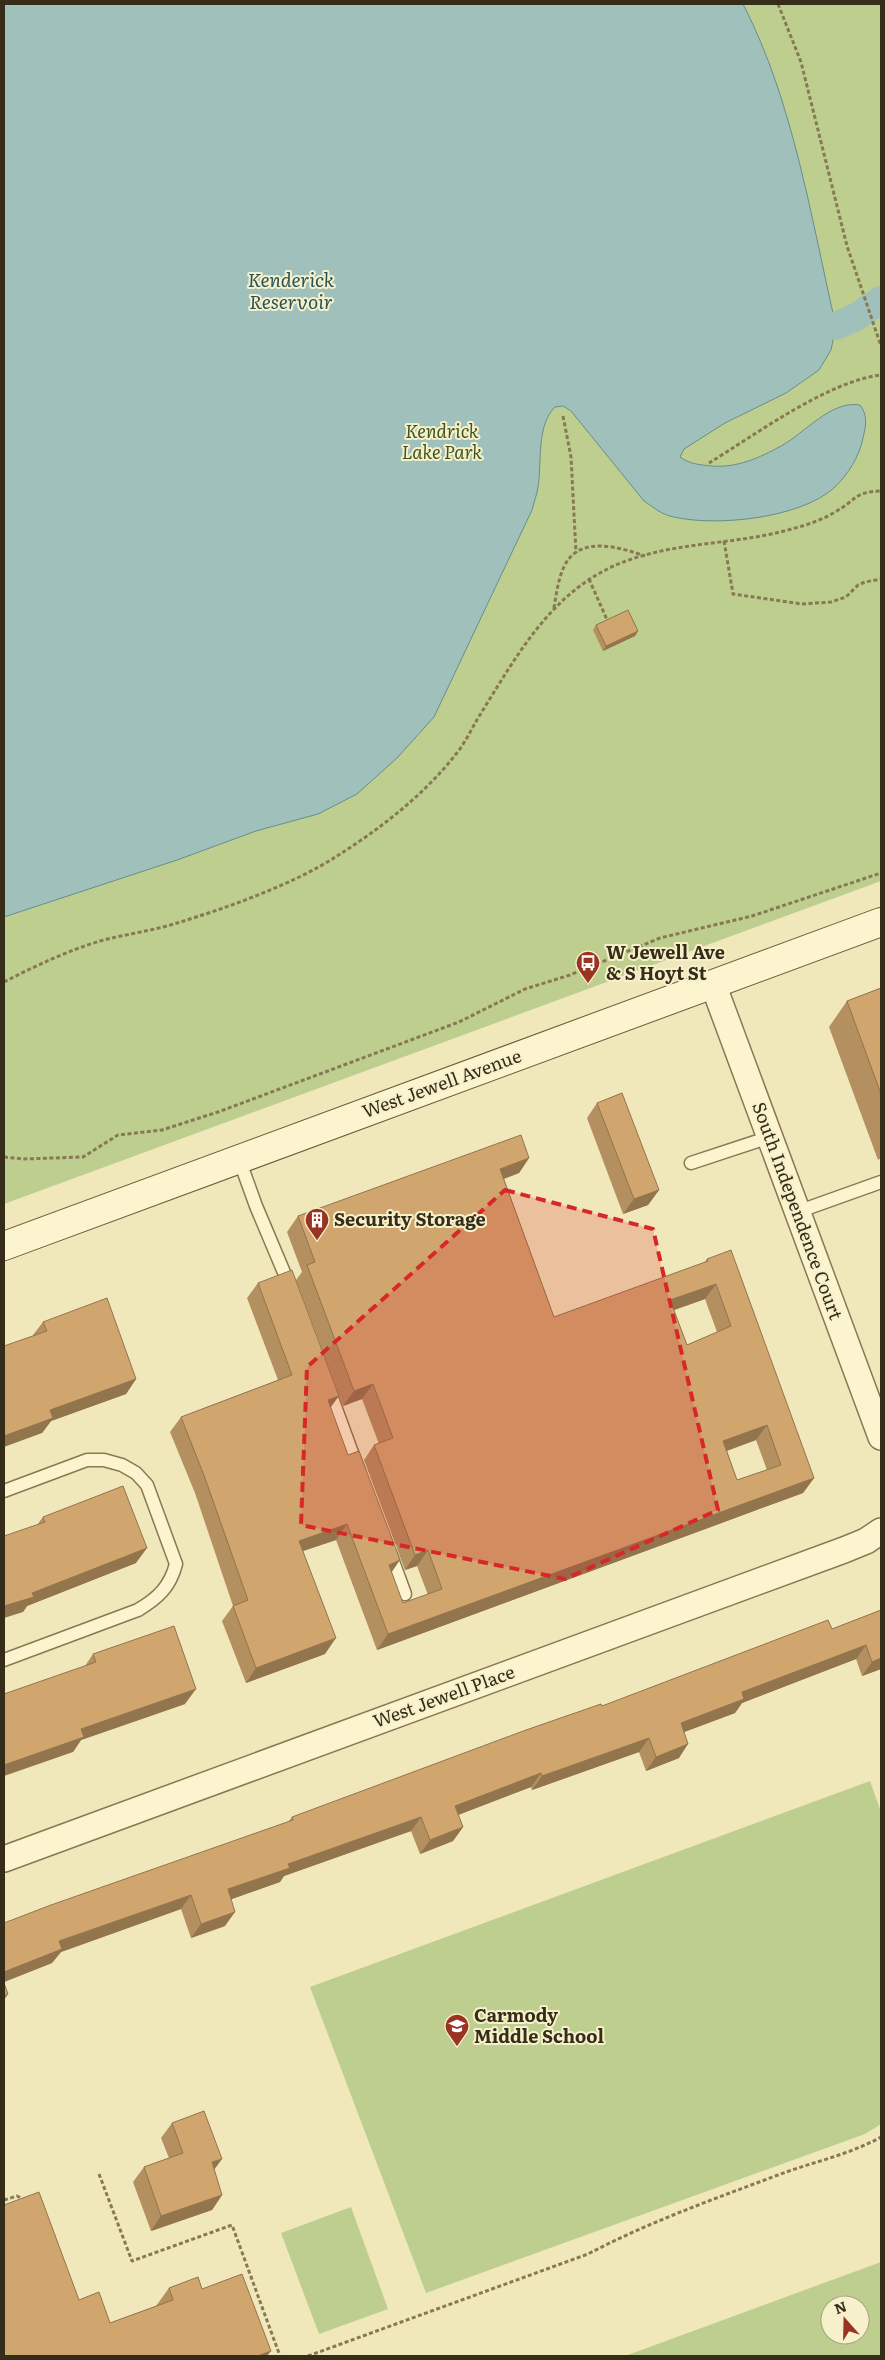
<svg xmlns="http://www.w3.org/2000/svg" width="885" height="2360" font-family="Literata,serif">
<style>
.green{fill:#bdce8f;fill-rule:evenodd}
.water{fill:#a0c0bc;stroke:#678e8a}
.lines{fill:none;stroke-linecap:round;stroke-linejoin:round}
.canal{stroke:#a0c0bc;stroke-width:28}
.service-casing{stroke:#887854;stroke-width:15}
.minor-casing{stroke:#887854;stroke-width:28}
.secondary-casing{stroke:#695838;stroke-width:30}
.path{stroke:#887854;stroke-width:3;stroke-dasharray:4 2.5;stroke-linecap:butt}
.service{stroke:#fbf4ce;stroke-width:12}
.minor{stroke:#fbf4ce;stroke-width:25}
.secondary{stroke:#fbf4ce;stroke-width:28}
.wall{fill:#b48f5f;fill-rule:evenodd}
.shaded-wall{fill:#92744d}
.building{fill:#d1a66e;stroke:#92744d;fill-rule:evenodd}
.marked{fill:#d62828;fill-opacity:0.2;stroke:#d62828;stroke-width:4;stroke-dasharray:10 6;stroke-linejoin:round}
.labels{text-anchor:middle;stroke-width:4;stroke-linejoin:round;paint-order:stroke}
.park-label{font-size:18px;font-style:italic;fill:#3f541f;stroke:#f7f1cb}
.poi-label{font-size:18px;font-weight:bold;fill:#362c1a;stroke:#f7f1cb;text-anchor:start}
.street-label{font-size:18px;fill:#362c1a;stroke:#f7f1cb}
.water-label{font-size:19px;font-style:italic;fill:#285357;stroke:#f7f1cb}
</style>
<rect width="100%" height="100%" fill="#f0e8bb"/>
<g class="green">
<path d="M4 4H881V881L4 1204Z"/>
<path d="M870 1781 881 1812V2124L865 2134 426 2293 310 1987Z"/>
<path d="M351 2207 388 2309 319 2334 281 2233Z"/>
<path d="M881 2262V2356H625ZM830 2305H860V2335H830Z"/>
</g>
<path class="water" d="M4 4H743C794 103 811 219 836 326L831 350 819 370 786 393 725 423 684 449 680 457C689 464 701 465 712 466 737 468 759 458 781 446 805 433 831 400 860 405 868 415 866 426 863 438 859 457 849 473 835 487 802 518 717 527 674 517 662 515 653 507 644 501L571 411 563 406 555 407C536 426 542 462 538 487 537 494 534 502 532 510L434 717 397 758 357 794 318 814 256 831 177 860 4 917Z"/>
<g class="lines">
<path class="canal" d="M836 326 856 317 881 300"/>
<defs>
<g id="service">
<path d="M239 1159 256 1206 291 1289"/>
<path d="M691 1163 770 1137"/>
<path d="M797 1212 881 1182"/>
<path d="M328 1387 358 1469"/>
<path d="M4 1491 87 1460H104L122 1465 136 1473 147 1485 176 1564C170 1587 158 1598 138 1610L4 1660"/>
<path d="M390 1553 405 1594"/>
</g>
<g id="minor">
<path d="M713 984 881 1437"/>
<path d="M4 1859 844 1550 866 1541 881 1531"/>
</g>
<path id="secondary" d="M4 1246 881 922"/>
</defs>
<use href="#service" class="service-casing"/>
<use href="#minor" class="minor-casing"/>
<use href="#secondary" class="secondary-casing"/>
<g class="path">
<path d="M778 4 801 62 847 246 881 346"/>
<path d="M563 416 571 457 576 553"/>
<path d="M709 463C755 435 828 381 881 375"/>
<path d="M724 541 733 594 802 604 831 602 846 597 858 585 865 582 881 579"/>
<path d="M589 579 608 622"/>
<path d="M554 608C556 595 558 581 563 569 577 534 619 547 645 556"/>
<path d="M582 970 588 984"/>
<path d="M4 982C35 966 67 951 100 941 126 934 152 931 177 923 227 908 294 884 337 856 380 829 424 795 456 754 465 743 471 730 478 718 515 659 549 594 616 565 667 543 723 545 776 533 796 528 817 523 835 512 857 500 853 492 881 491"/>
<path d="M4 1157 23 1159 83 1157 118 1135 162 1130 218 1112 459 1022 525 989 570 975 660 938 752 916 881 873"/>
<path d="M99 2174 132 2261 232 2225 280 2356"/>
<path d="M4 2200 17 2196 23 2199"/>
<path d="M308 2356 588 2254C649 2222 714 2199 778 2175 812 2162 849 2155 881 2137"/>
</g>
<use href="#service" class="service"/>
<use href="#minor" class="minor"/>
<use href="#secondary" class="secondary"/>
</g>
<g class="wall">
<path d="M596 625 638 631 635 636 603 651 593 630Z"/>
<path d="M881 988V1158L878 1160 829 1027 847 1001Z"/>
<path d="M597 1103 659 1190 648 1205 623 1214 587 1118Z"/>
<path d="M529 1158 519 1173 504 1179 554 1317 704 1263 707 1259 814 1478 803 1493 377 1650 336 1540 303 1551 325 1654 246 1683 222 1621 233 1606 195 1493 170 1432 181 1417 278 1380 247 1298 258 1283 330 1408 403 1603 428 1595 417 1566 405 1570 364 1460 374 1445 379 1444 362 1399 343 1406 296 1280 302 1272 287 1232 298 1216ZM705 1299 717 1332 687 1345 674 1310ZM756 1440 767 1470 737 1480 727 1451Z"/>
<path d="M43 1322 136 1379 126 1394 51 1421 42 1433 33 1335Z"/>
<path d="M43 1517 136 1563 27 1606 23 1612 37 1525Z"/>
<path d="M881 1610V1669L862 1676 856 1659 742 1703 735 1713 684 1732 679 1758 646 1771 639 1752 532 1790 531 1787 458 1815 463 1827 453 1841 420 1854 411 1831 284 1876 280 1882 231 1899 225 1926 191 1938 181 1909 61 1952 52 1963 4 1982 289 1821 292 1817 602 1706 832 1629Z"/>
<path d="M93 1654 185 1704 81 1740 73 1752 85 1666Z"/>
<path d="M172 2123 214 2170 222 2195 212 2210 151 2231 133 2182 144 2167 169 2158 161 2138Z"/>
<path d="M169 2288 202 2289 267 2356H4L79 2300 110 2323 156 2306Z"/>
</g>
<g class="shaded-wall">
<path d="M638 631 635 636 603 651 606 646Z"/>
<path d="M529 1158 519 1173 489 1184 500 1169Z"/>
<path d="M659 1190 648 1205 623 1214 634 1199Z"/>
<path d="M716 1284 705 1299 660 1315 670 1300Z"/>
<path d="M136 1379 126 1394 51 1421 42 1433 4 1447V1436L50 1410Z"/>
<path d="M373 1384 362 1399 343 1406 354 1391Z"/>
<path d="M339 1396 328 1411V1400Z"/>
<path d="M767 1425 756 1440 712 1456 723 1441Z"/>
<path d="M814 1478 803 1493 377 1650 388 1634Z"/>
<path d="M347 1524 336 1540 288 1556 299 1541Z"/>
<path d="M147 1548 136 1563 27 1606 23 1612 4 1618V1606L32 1593Z"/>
<path d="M428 1550 417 1566 405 1570 415 1555Z"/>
<path d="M400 1560 389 1576V1565Z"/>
<path d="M336 1638 325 1654 246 1683 256 1668Z"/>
<path d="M866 1645 856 1659 742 1703 735 1713 671 1737 681 1723 742 1692Z"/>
<path d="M881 1658V1669L862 1676 872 1662Z"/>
<path d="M196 1689 185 1704 81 1740 73 1752 4 1776V1765L81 1729Z"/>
<path d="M649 1738 639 1752 532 1790 542 1776Z"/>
<path d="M688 1744 679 1758 646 1771 656 1757Z"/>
<path d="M541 1773 531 1787 445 1820 455 1806Z"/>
<path d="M421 1817 411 1831 284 1876 280 1882 218 1904 228 1889 288 1864Z"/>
<path d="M463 1827 453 1841 420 1854 430 1840Z"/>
<path d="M191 1895 181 1909 61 1952 52 1963 4 1982V1972L59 1941Z"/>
<path d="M235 1912 225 1926 191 1938 201 1924Z"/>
<path d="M8 1994 4 2000V1996Z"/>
<path d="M222 2159 211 2174 212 2162Z"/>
<path d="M222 2195 212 2210 151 2231 161 2216Z"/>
<path d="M271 2351 267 2356H259L260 2355Z"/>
</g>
<g class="building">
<path d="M628 610 638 631 606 646 596 625Z"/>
<path d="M881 988V1094L847 1001Z"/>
<path d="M622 1093 659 1190 634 1199 597 1103Z"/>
<path d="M521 1135 529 1158 500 1169 554 1317 708 1261 707 1259 731 1250 814 1478 388 1634 347 1524 299 1541 336 1638 256 1668 233 1606 248 1600 205 1478 181 1417 292 1375 258 1283 292 1270 339 1396 328 1400 348 1455 359 1451 400 1560 389 1565 403 1603 442 1589 428 1550 415 1555 374 1445 393 1438 373 1384 354 1391 307 1265 315 1262 298 1216ZM716 1284 731 1326 687 1345 670 1300ZM767 1425 781 1465 737 1480 723 1441Z"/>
<path d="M107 1298 136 1379 50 1410 53 1418 4 1436V1346L47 1331 43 1322Z"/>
<path d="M123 1486 147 1548 32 1593 34 1597 4 1606V1536L45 1522 43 1517Z"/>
<path d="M881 1610V1658L872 1662 866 1645 742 1692 744 1699 681 1723 688 1744 656 1757 649 1738 542 1776 541 1773 455 1806 463 1827 430 1840 421 1817 288 1864 290 1868 228 1889 235 1912 201 1924 191 1895 59 1941 62 1949 4 1972V1923L51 1905 293 1820 292 1817 526 1730 601 1704 602 1706 828 1620 832 1629Z"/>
<path d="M174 1626 196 1689 81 1729 84 1737 4 1765V1694L96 1662 93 1654Z"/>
<path d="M4 1983 8 1994 4 1996Z"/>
<path d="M204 2111 222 2159 212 2162 222 2195 161 2216 144 2167 183 2153 172 2123Z"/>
<path d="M39 2192 79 2300 99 2292 110 2323 173 2300 169 2288 198 2277 202 2289 242 2274 271 2351 260 2355V2356H4V2205Z"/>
</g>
<path class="marked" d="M505 1190 653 1229 718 1510 565 1579 301 1525 307 1367Z"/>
<defs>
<symbol id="bus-pin" viewBox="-11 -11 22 30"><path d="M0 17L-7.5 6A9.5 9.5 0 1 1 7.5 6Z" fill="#9a3321" stroke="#f7f1cb"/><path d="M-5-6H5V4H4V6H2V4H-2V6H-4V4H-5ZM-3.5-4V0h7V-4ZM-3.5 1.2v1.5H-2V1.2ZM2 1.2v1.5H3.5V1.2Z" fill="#fff"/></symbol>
<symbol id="building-pin" viewBox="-11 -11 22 30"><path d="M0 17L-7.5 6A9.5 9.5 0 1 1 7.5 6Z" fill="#9a3321" stroke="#f7f1cb"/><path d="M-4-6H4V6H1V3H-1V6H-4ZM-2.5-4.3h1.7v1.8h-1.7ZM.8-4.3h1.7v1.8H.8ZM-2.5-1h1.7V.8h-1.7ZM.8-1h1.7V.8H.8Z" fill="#fff"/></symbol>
<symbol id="school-pin" viewBox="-11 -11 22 30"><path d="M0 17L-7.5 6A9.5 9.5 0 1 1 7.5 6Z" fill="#9a3321" stroke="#f7f1cb"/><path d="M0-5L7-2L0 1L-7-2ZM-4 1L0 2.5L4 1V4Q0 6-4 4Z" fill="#fff"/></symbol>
</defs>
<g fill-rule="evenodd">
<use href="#bus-pin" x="574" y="949" width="28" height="38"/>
<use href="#building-pin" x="303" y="1206" width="28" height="38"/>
<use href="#school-pin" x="443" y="2012" width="28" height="38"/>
</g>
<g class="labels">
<g class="park-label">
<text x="442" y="438">Kendrick<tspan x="442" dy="21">Lake Park</tspan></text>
</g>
<g class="poi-label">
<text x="606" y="959">W Jewell Ave<tspan x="606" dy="21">&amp; S Hoyt St</tspan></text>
<text x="334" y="1226">Security Storage</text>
<text x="474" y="2022">Carmody<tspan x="474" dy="21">Middle School</tspan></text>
</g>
<g class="street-label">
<text transform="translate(442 1084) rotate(-20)" y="6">West Jewell Avenue</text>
<text transform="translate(797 1211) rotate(70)" y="6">South Independence Court</text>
<text transform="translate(444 1697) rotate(-20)" y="6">West Jewell Place</text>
</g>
<g class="water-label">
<text x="291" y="287">Kenderick<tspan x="291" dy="22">Reservoir</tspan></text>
</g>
</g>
<rect width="885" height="2360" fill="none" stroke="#362c1a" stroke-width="10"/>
<g transform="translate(845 2320) rotate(340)"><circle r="24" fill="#f7f1cb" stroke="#aaa284"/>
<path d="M0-4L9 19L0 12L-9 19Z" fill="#9a3321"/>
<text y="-8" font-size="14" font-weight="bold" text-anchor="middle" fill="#362c1a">N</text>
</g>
</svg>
